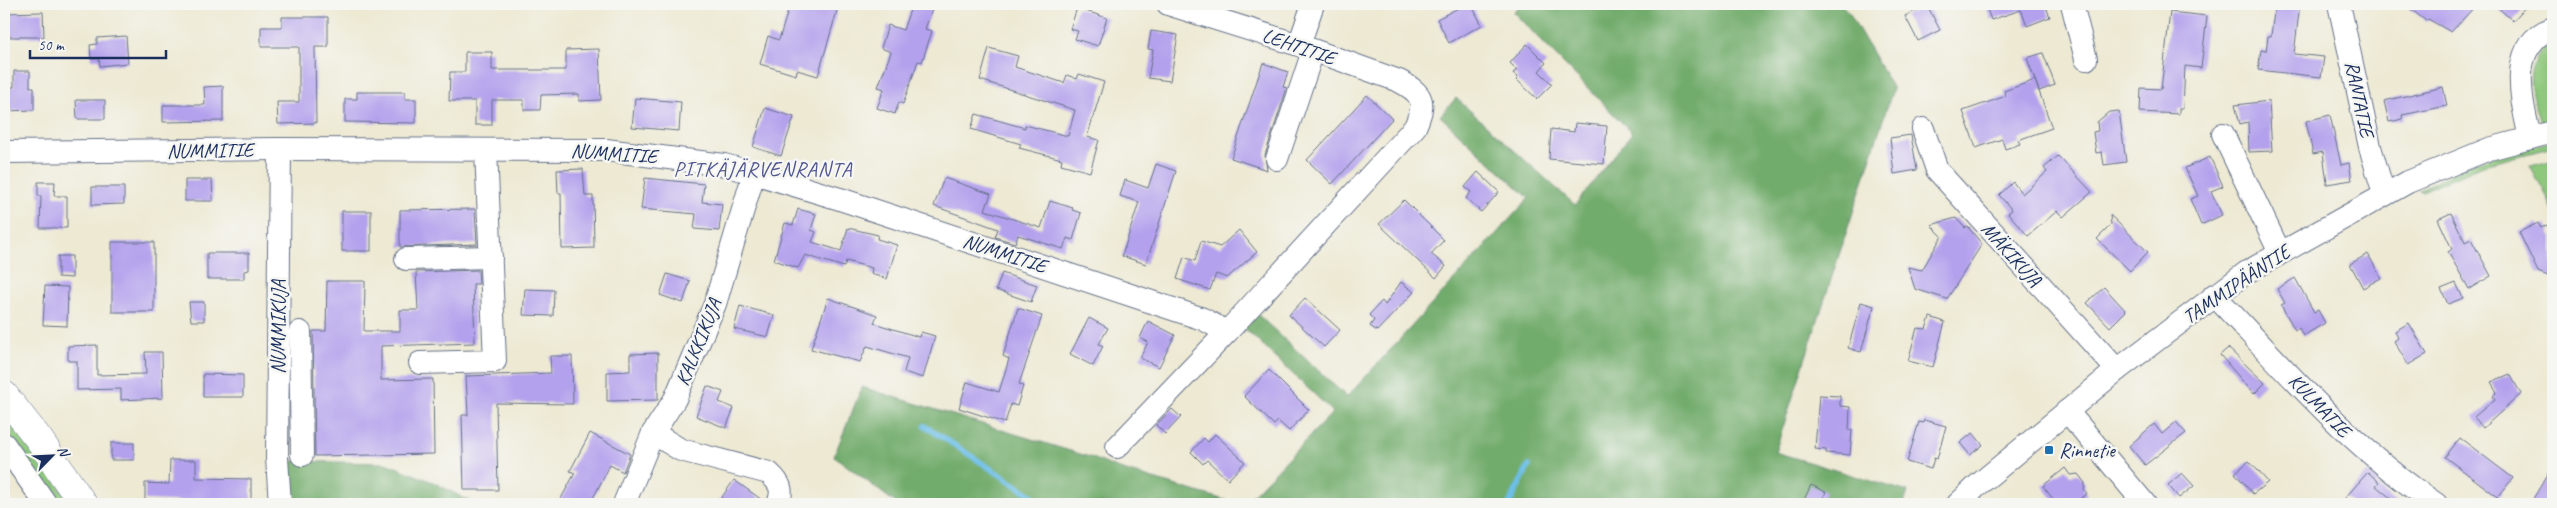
<svg xmlns="http://www.w3.org/2000/svg" width="2557" height="508" font-family="Caveat,sans-serif">
<style>
.green{fill:#8ec87c;stroke:#547c6d}
.forest{fill:#72ac6c;stroke:#466e65}
.lines{fill:none;stroke-linecap:round;stroke-linejoin:round}
.stream{stroke:#6dbfe9;stroke-width:5.5}
.building{fill:#b4a1ed}
.minor-casing{stroke:#647087;stroke-width:24}
.major-casing{stroke:#647087;stroke-width:29}
.minor{stroke:#fff;stroke-width:22}
.major{stroke:#fff;stroke-width:28}
.poi-dot{fill:#1f6fb2;stroke:#f6f6f2;stroke-width:2}
.labels{text-anchor:middle;stroke-width:5;stroke-linejoin:round;paint-order:stroke}
.street-label{font-size:20px;fill:#1b2f5e;stroke:#f6f6f2}
.poi-label{font-size:20px;fill:#1b2f5e;stroke:#f6f6f2;text-anchor:start}
.neighbourhood-label{font-size:21px;letter-spacing:1px;fill:#515790;stroke:#f6f6f2}
</style>
<rect width="100%" height="100%" fill="#f6f6f2"/>
<filter id="ink" filterUnits="userSpaceOnUse"><feTurbulence type="fractalNoise" baseFrequency=".02" numOctaves="2"/><feDisplacementMap in="SourceGraphic" scale="10" xChannelSelector="R" yChannelSelector="G"/><feConvolveMatrix kernelMatrix="1 2 1 2 8 2 1 2 1" color-interpolation-filters="sRGB"/></filter>
<filter id="wash" filterUnits="userSpaceOnUse"><feTurbulence type="fractalNoise" baseFrequency=".0096" numOctaves="4" result="noise"/><feDisplacementMap in="SourceGraphic" scale="20" xChannelSelector="R" yChannelSelector="G"/><feGaussianBlur stdDeviation="1.12" result="paint"/><feColorMatrix in="noise" values="0 0 0 0 0 0 0 0 0 0 0 0 0 0 0 0 0 1.4 0 .05"/><feComposite in="paint" operator="in"/></filter>
<g filter="url(#wash)">
<rect width="100%" height="100%" fill="#ede9d3"/>
<g class="green">
<path d="M2553 41V126H2552L2541 121C2528 90 2522 62 2553 41Z"/>
<path d="M2553 141V147L2483 165 2422 191 2419 190 2477 161Z"/>
<path d="M2553 160V209L2530 166Z"/>
<path d="M4 410 72 504H55L4 431Z"/>
</g>
<g class="forest">
<path d="M1521 4H1841L1850 14 1893 89 1775 452 1908 492 1904 504H1244L1333 412 1242 326 1256 313 1347 397 1529 198 1440 116 1456 98 1575 205 1632 133 1513 12Z"/>
<path d="M862 387 1093 458 1116 468 1238 504H897L834 456Z"/>
<path d="M290 461 386 463 433 482 475 504H290Z"/>
</g>
<g class="lines">
<g class="stream">
<path d="M925 426 1045 504"/>
<path d="M1509 504 1529 466"/>
</g>
</g>
<g id="blocks">
<g class="building">
<path d="M790 4H839L818 76 797 70 796 75 760 64 768 36 779 40Z"/>
<path d="M912 4H934L925 29 932 31 922 62 918 61 903 104 899 102 895 114 877 108 884 89 878 87 891 52 881 48 888 25 903 30Z"/>
<path d="M1466 4H1471L1482 25 1449 43 1437 19Z"/>
<path d="M1985 4H2045L2050 17 2027 26 2021 10 1991 20Z"/>
<path d="M2275 4H2300L2294 54 2324 57 2321 77 2258 70 2261 50 2266 51 2268 36H2271Z"/>
<path d="M2404 4H2477L2451 32 2428 19 2426 21Z"/>
<path d="M2494 4H2528L2513 21Z"/>
<path d="M1927 5 1940 30 1918 41 1905 16Z"/>
<path d="M1077 8 1107 18 1098 46 1075 39 1078 31 1070 29Z"/>
<path d="M43 12 44 37H4V13Z"/>
<path d="M2170 12 2207 16 2201 68 2185 66 2183 109H2179V114L2140 112 2141 88 2161 89Z"/>
<path d="M282 17H328V47H315L316 123 278 124 277 102H299V47H261V27H282Z"/>
<path d="M1151 31 1178 35 1170 81 1148 78 1153 50 1148 49Z"/>
<path d="M126 36 128 63 100 66 99 59H91L90 45 97 44V38Z"/>
<path d="M1527 44 1546 63 1539 71 1552 84 1537 99 1516 79 1518 77 1513 73 1517 70 1510 63Z"/>
<path d="M989 48 1018 56 1015 67 1064 83 1067 75 1077 79 1079 74 1104 82 1087 137 1099 140 1090 172 1061 164 1062 159 1019 148 1021 144 971 129 976 114 1025 128V125L1068 136 1075 110 980 80Z"/>
<path d="M599 49 601 100 579 101V94L541 95 540 110H524V100H492V125H475V101H449L450 72H465V52H492V70H566V50Z"/>
<path d="M2043 53 2055 85 2039 91 2027 58Z"/>
<path d="M1263 63 1288 72 1283 87 1287 88 1265 155 1267 170 1231 158Z"/>
<path d="M14 71H30V87H34V110L4 111V88L14 87Z"/>
<path d="M2035 80 2052 128 2018 140 2020 144 2005 149 2002 139 1976 148 1963 111 2006 96 2004 91Z"/>
<path d="M223 86V121L163 122V105H205L204 87Z"/>
<path d="M2443 87 2447 106 2402 115 2403 119 2389 122 2384 101Z"/>
<path d="M357 92H405V99H416V123L345 122V99H357Z"/>
<path d="M1367 95 1392 119 1332 184 1307 160Z"/>
<path d="M635 98 681 102 679 131 632 127Z"/>
<path d="M76 100H105V119H77Z"/>
<path d="M2269 101 2272 151 2249 152 2248 122 2240 124 2235 105Z"/>
<path d="M765 108 794 117 781 156 753 147Z"/>
<path d="M2119 111 2126 162 2104 165 2102 152 2096 153 2093 132 2098 131 2097 122 2109 112Z"/>
<path d="M2330 115 2341 165 2349 163 2352 180 2327 184 2323 152 2313 154 2306 121Z"/>
<path d="M1575 123 1607 126 1604 164 1549 159 1551 129 1574 132Z"/>
<path d="M1911 135 1917 170 1894 174 1890 138Z"/>
<path d="M2058 156 2092 192 2063 217 2057 211 2028 236 2008 213 2012 210 1999 195 2013 182 2022 194 2047 172 2044 168Z"/>
<path d="M2210 157 2223 186 2211 191 2222 215 2201 225 2190 199 2198 196 2185 168Z"/>
<path d="M1156 164 1176 171 1146 264 1122 256 1139 202 1120 196 1125 180 1148 188Z"/>
<path d="M583 169 585 196H593L594 248 562 249 561 193H558L557 170Z"/>
<path d="M1478 172 1499 192 1481 212 1466 198 1471 192 1465 187Z"/>
<path d="M645 178 704 184 702 202 722 204 719 231 694 229 696 214 641 209Z"/>
<path d="M944 178 991 194 985 210 1041 228 1050 201 1073 208 1072 210 1081 213 1073 240 1067 238 1063 249 1018 235 1015 243 995 237 998 229 934 206Z"/>
<path d="M185 180H212L213 201H185Z"/>
<path d="M38 182H55L54 196H67V228H40L41 196H38Z"/>
<path d="M92 187H124V204L92 205Z"/>
<path d="M1404 200 1444 240 1431 254 1446 266 1436 278 1379 224Z"/>
<path d="M475 209 477 244 400 247V210Z"/>
<path d="M798 209 816 214 811 230 816 232 812 242 841 251 848 228 878 235 877 239 897 245 887 279 871 274 872 268 846 261 844 267 805 255 798 268 774 260 785 223 793 225Z"/>
<rect x="342" y="211" width="29" height="40"/>
<path d="M2451 213 2465 242 2471 239 2491 276 2469 289 2448 252 2452 249 2438 219Z"/>
<path d="M2110 215 2148 252 2130 271 2097 239 2111 225Z"/>
<path d="M1956 218 1965 228 1968 227 1982 244 1947 299 1915 289 1908 267 1922 270 1942 236 1931 225Z"/>
<path d="M2538 223 2541 228 2547 225 2553 237V278L2538 272 2519 232Z"/>
<path d="M1239 230 1257 252 1227 278 1216 274 1210 290 1177 279 1184 257 1195 261 1201 241 1220 247Z"/>
<rect x="112" y="242" width="42" height="70"/>
<path d="M207 253H249V270L244 271V279H207Z"/>
<path d="M2368 254 2381 278 2363 288 2350 264Z"/>
<path d="M58 256H72V278L58 277Z"/>
<path d="M478 270 479 284H473L475 343 381 346V380L433 379 434 454 315 456 313 331H326L327 281H365L364 331H400V310H418L416 272Z"/>
<path d="M1002 273 1037 285 1031 302 996 290Z"/>
<path d="M667 274 690 281 683 303 660 295Z"/>
<path d="M2295 278 2314 312 2318 310 2325 323 2303 336 2299 328 2295 330 2281 305 2285 303 2277 289Z"/>
<path d="M1401 282 1414 292 1377 331 1370 326 1374 320 1369 315 1382 301 1385 305Z"/>
<path d="M2456 283 2463 298 2448 304 2441 289Z"/>
<path d="M45 286 68 287 67 326 43 325Z"/>
<path d="M2104 287 2126 311 2110 327 2087 303Z"/>
<path d="M525 289 554 290 553 316 523 315Z"/>
<path d="M828 298 877 315 874 323 919 337 921 332 935 336 923 378 904 372 908 358 867 346 860 362 811 349Z"/>
<path d="M1305 298 1340 330 1324 347 1289 315Z"/>
<path d="M189 302H204V321H191Z"/>
<path d="M1861 302 1874 306 1861 352 1848 348Z"/>
<path d="M740 306 774 315 768 337 734 329Z"/>
<path d="M1018 308 1042 316 1019 384 1023 386 1017 406 1011 404 1005 423 959 408 967 382 999 392 1009 359 1003 356Z"/>
<path d="M1930 317 1945 322 1933 367 1908 361 1917 328 1926 329Z"/>
<path d="M1089 318 1108 328 1099 344 1103 346 1093 366 1070 354Z"/>
<path d="M1148 321 1175 335 1159 367 1140 358 1148 342 1140 338Z"/>
<path d="M2409 323 2427 354 2408 365 2394 341 2398 338 2395 331Z"/>
<path d="M97 345V375L146 374 145 352H162L163 398 121 400V389L77 390V361H68V346Z"/>
<path d="M2228 348 2265 383 2254 394 2220 355Z"/>
<path d="M658 353V400L607 401V372L630 371V354Z"/>
<path d="M550 356H572L573 404 496 403 498 490H464L462 415H468L466 376 551 373Z"/>
<path d="M1269 370 1309 410 1289 431 1278 421 1274 425 1244 396Z"/>
<path d="M203 374 243 375V397H203Z"/>
<path d="M2510 374 2521 394 2483 428 2474 417 2495 399 2493 396 2497 392 2491 382Z"/>
<path d="M707 386 723 392 719 402 734 408 726 428 696 416Z"/>
<path d="M1819 395 1840 396V406L1850 407 1849 430H1852L1850 455 1826 453V450L1815 449Z"/>
<path d="M1172 409 1181 417 1165 434 1156 425Z"/>
<path d="M1924 420 1946 426 1937 459 1934 458 1931 469 1907 462 1919 422 1923 423Z"/>
<path d="M2176 422 2186 433 2145 465 2129 446 2154 424 2162 434Z"/>
<path d="M590 433 630 454 623 472 610 465 590 504H558L575 473 570 471Z"/>
<path d="M1973 433 1983 445 1970 455 1960 443Z"/>
<path d="M1215 434 1245 462 1228 480 1207 460 1203 464 1191 452 1204 438 1208 442Z"/>
<path d="M2460 438 2513 478 2498 497 2445 457Z"/>
<rect x="111" y="443" width="23" height="17"/>
<path d="M170 460H196V478L251 479V504L145 500V483L169 484Z"/>
<path d="M2249 461 2268 482 2253 494 2235 473Z"/>
<path d="M2553 465V504H2530Z"/>
<path d="M2065 468 2070 475 2078 474 2085 483 2084 490 2087 494 2073 504H2057L2043 486Z"/>
<path d="M2368 472 2379 482 2376 486 2398 504H2352L2345 498Z"/>
<path d="M2182 473 2194 486 2179 498 2168 485Z"/>
<path d="M734 480 765 502V504H717Z"/>
<path d="M1811 485 1826 492 1820 504H1802Z"/>
</g>
</g>
</g>
<g filter="url(#ink)">
<use href="#blocks" fill-opacity="0" stroke="#647087" stroke-width="1"/>
<g class="lines">
<defs>
<g id="minor">
<path d="M2072 4 2086 59"/>
<path d="M2339 4 2370 147 2384 194"/>
<path d="M1299 45 1313 4"/>
<path d="M1923 129 1937 170 2117 370"/>
<path d="M2223 134 2280 253"/>
<path d="M2530 138C2522 101 2506 45 2553 28"/>
<path d="M4 152 280 149 606 150 724 165 754 173 840 199 1203 319 1227 332 1415 127C1426 102 1424 94 1399 81L1299 45 1168 4"/>
<path d="M1277 159 1313 51"/>
<path d="M406 259 491 257"/>
<path d="M2214 295C2284 368 2351 447 2436 504"/>
<path d="M300 332 302 455"/>
<path d="M420 363 495 361 486 150"/>
<path d="M2067 411 2145 504"/>
<path d="M653 433 681 450 769 473C780 483 784 490 778 504"/>
<path d="M4 444 46 504"/>
<path d="M1117 447 1227 332"/>
<path d="M280 504 277 458 280 149"/>
<path d="M624 504 653 433 675 399 715 304 754 173"/>
<path d="M1958 504 1978 485 2117 370 2247 272 2408 182 2489 149 2553 132"/>
</g>
<path id="major" d="M4 395 38 438 83 504"/>
</defs>
<use href="#minor" class="minor-casing"/>
<use href="#major" class="major-casing"/>
<use href="#minor" class="minor"/>
<use href="#major" class="major"/>
</g>
</g>
<rect class="poi-dot" x="2044" y="445" width="10" height="10" rx="2.5"/>
<g class="labels">
<g class="street-label">
<text transform="translate(1299 46) rotate(19)" y="7">LEHTITIE</text>
<text transform="translate(2360 99) rotate(78)" y="7">RANTATIE</text>
<text transform="translate(210 150) rotate(-1)" y="7">NUMMITIE</text>
<text transform="translate(614 153) rotate(4)" y="7">NUMMITIE</text>
<text transform="translate(1005 253) rotate(18)" y="7">NUMMITIE</text>
<text transform="translate(2012 254) rotate(48)" y="7">MÄKIKUJA</text>
<text transform="translate(2236 284) rotate(-34)" y="7">TAMMIPÄÄNTIE</text>
<text transform="translate(278 327) rotate(-90)" y="7">NUMMIKUJA</text>
<text transform="translate(698 342) rotate(-68)" y="7">KALKKIKUJA</text>
<text transform="translate(2320 405) rotate(46)" y="7">KULMATIE</text>
</g>
<g class="poi-label">
<text x="2059" y="457">Rinnetie</text>
</g>
<g class="neighbourhood-label">
<text x="763" y="176">PITKÄJÄRVENRANTA</text>
</g>
</g>
<rect width="2557" height="508" fill="none" stroke="#f6f6f2" stroke-width="20"/>
<g transform="translate(52 456) rotate(66)" stroke="#f6f6f2" stroke-width="4" paint-order="stroke">
<path d="M0-4L9 19L0 12L-9 19Z" fill="#1b2f5e"/>
<text y="-8" font-size="14" font-weight="bold" text-anchor="middle" fill="#1b2f5e">N</text>
</g>
<path d="M30 50v8h136v-8" fill="none" stroke="#1b2f5e" stroke-width="2.5"/>
<text x="38" y="50" font-size="15" fill="#1b2f5e" stroke="#f6f6f2" stroke-width="4" paint-order="stroke">50 m</text>
</svg>
